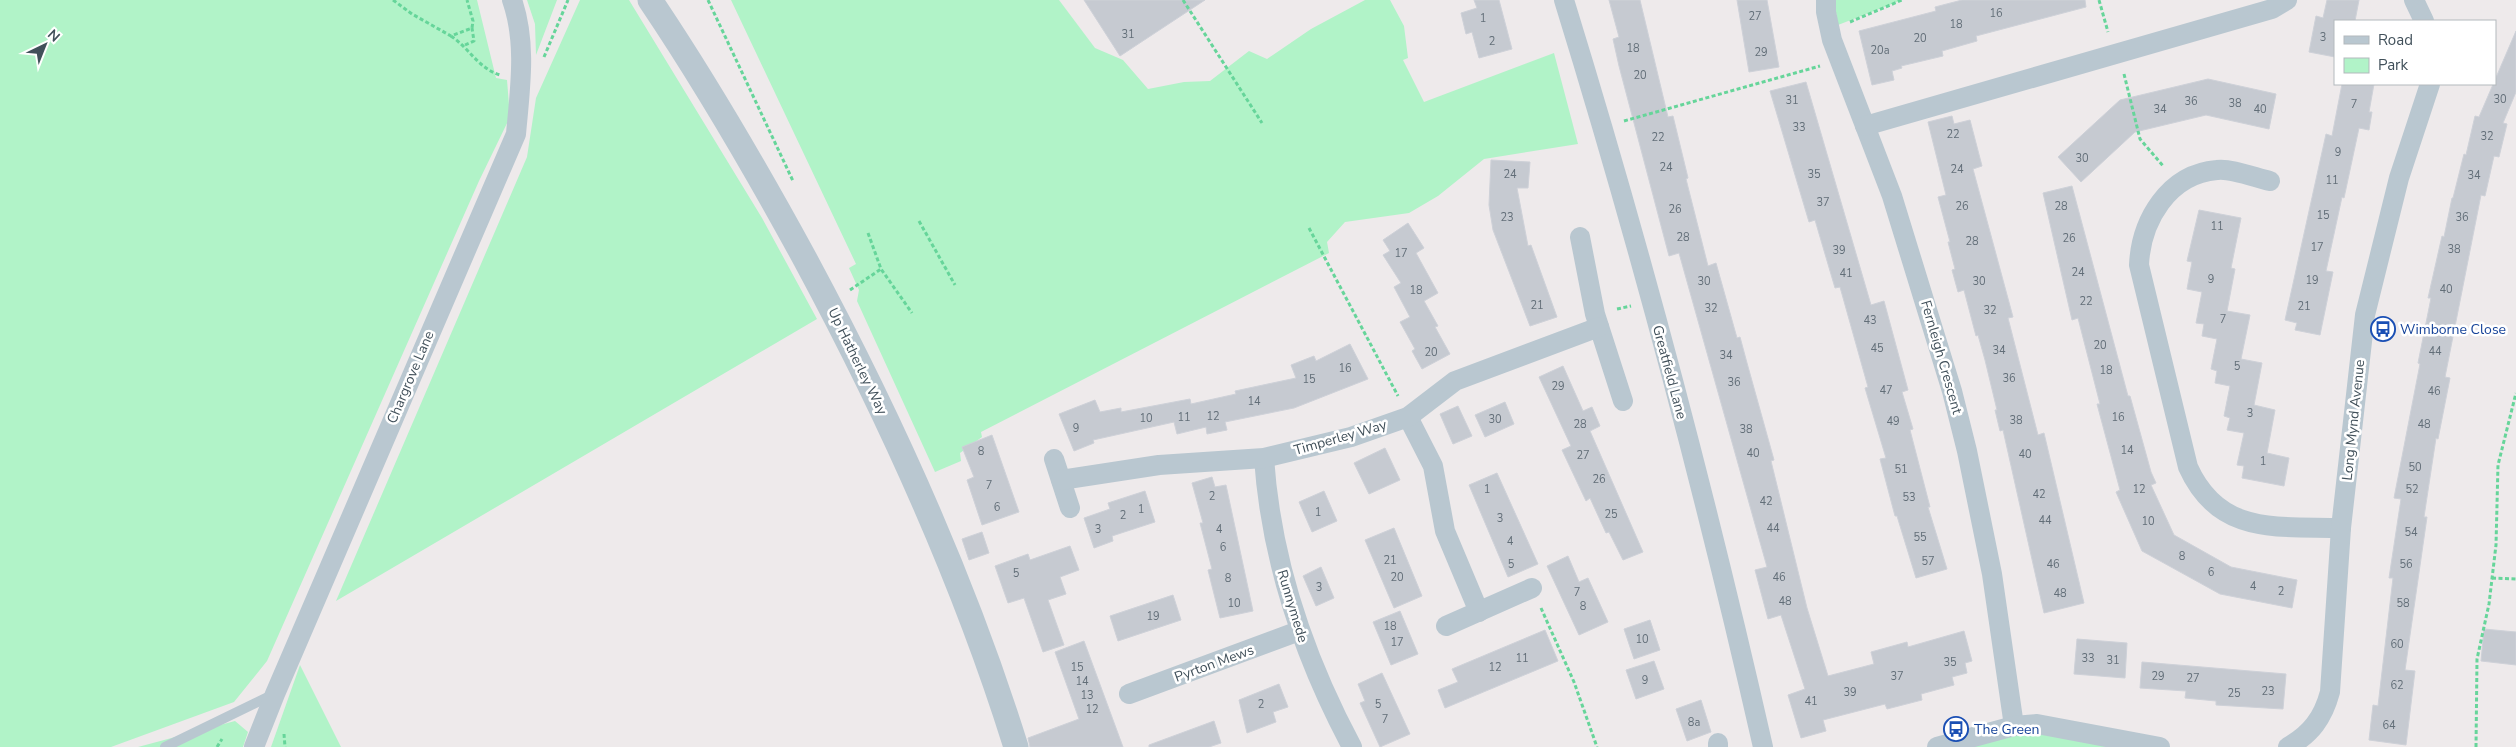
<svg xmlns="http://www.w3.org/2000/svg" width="2516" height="747" font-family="'Nunito Sans',sans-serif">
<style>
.green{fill:#b1f3c8}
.building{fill:#c6cad1;stroke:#ced1d8}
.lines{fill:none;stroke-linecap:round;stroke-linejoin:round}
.path{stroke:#66d59a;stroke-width:3;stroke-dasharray:4 2.5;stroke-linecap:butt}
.service{stroke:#b9c7d0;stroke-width:10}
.minor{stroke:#b9c7d0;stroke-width:20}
.tertiary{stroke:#b9c7d0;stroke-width:25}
.labels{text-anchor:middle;stroke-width:5;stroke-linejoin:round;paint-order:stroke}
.number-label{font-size:11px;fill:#626e78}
.transit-label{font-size:14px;fill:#164399;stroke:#fff;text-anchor:start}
.street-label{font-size:14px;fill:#41505a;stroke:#fff}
</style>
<rect width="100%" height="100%" fill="#eeeaeb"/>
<g class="green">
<path d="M0 0H477L496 78 507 80 510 117 479 181 267 661 234 702 111 747H0Z"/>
<path d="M527 0H557L536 55 535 24Z"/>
<path d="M580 0H629L762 218 817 319 336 601 527 157 536 98Z"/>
<path d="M731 0H1059L1095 48 1123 60 1148 89 1184 82 1210 81 1249 51 1267 59 1311 29 1365 0H1390L1404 26 1408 58 1403 60 1424 102 1554 53 1578 144 1484 159 1438 196 1409 213 1345 222 1327 242 1329 253 981 432 982 437 960 453 961 461 935 472 857 301 859 290 849 268 856 264Z"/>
<path d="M1834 0H1902L1838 25Z"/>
<path d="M300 665 341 747H271Z"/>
<path d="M235 721 248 732 243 747H138Z"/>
<path d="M2014 726 2109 747H1937Z"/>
</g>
<g class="building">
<path d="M1084 0H1205L1120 56Z"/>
<path d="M1474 0H1499L1512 49 1479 58 1472 32 1466 34 1461 13 1477 8Z"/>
<path d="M1609 0H1640L1668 117 1673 116 1688 178 1686 179 1708 266 1716 263 1737 338 1740 337 1747 363 1774 460 1771 461 1807 608 1828 676 1874 664 1871 652 1907 642 1908 647 1964 631 1972 661 1965 663 1967 673 1952 677 1954 685 1921 694 1922 700 1887 709 1885 704 1823 720 1826 731 1801 738 1788 695 1805 689 1781 615 1768 619 1755 570 1767 567 1679 253 1669 256 1619 66 1613 39 1619 37Z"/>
<path d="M1737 0H1767L1779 67 1749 72Z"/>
<path d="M1962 0H2085L2086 7 1976 36 1977 41 1942 51 1943 56 1901 66 1902 68 1892 71 1894 80 1872 85 1859 31 1936 11 1935 7Z"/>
<path d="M2327 0H2359L2355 21H2335V57L2309 52 2316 16 2323 18Z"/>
<path d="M2516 31V92L2503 123 2507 124 2499 157 2494 156 2485 196 2481 195 2445 377 2450 378 2438 439 2436 438 2424 517H2427L2405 670 2415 671 2406 745 2369 740 2373 705 2378 706 2393 578H2389L2401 499 2394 498 2420 364 2418 363 2431 298H2428L2442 236 2444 237 2452 198H2453L2464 154 2466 155 2475 116 2479 117Z"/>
<path d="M2208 79 2276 94 2269 129 2206 115 2135 132 2081 182 2058 157 2120 100Z"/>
<path d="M1806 82 1871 305 1884 301 1908 390 1902 392 1913 429 1910 430 1930 507H1928L1947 569 1916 578 1897 516H1895L1880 459 1886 458 1865 388 1868 387 1840 287 1835 288 1815 220 1809 222 1770 91Z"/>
<path d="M2342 84H2374L2369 112H2372L2369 130 2359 128 2344 198 2342 197 2326 271 2333 272 2320 335 2295 330 2297 323 2285 320 2326 134 2332 136Z"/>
<path d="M1952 116 1954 124 1970 120 1982 166 1973 169 2013 317 2008 318 2038 435 2044 433 2084 603 2044 613 2003 430 2000 431 1995 410H1997L1985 360 1978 335 1976 336 1964 290 1958 292 1952 270 1955 269 1948 242H1950L1938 197 1946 195 1928 122Z"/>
<path d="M1491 160 1530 162 1528 188H1517L1528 246 1531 245 1557 317 1530 326 1493 230 1489 205Z"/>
<path d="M2072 186 2128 396H2130L2151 472 2156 483 2151 485 2174 535 2231 567 2297 580 2292 608 2220 594 2142 551 2116 492 2120 490 2097 404H2100L2078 318 2072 320 2043 193Z"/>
<path d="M2199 210 2241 218 2231 268 2235 269 2227 311 2250 315 2241 359 2262 363 2254 405 2275 410 2267 453 2289 458 2284 486 2242 478 2244 466 2237 465 2244 433 2227 430 2230 418 2224 416 2230 386 2215 383 2217 371 2211 369 2217 339 2202 336 2204 324 2196 323 2202 292 2187 289 2192 262 2187 261Z"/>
<path d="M1408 223 1424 248 1416 253 1438 293 1424 301 1438 326 1435 327 1450 354 1422 369 1412 351 1415 349 1400 322 1410 317 1394 287 1401 283 1383 255 1390 251 1383 240Z"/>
<path d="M1350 344 1368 379 1294 408 1225 422 1227 430 1207 434 1206 427 1177 434 1174 422 1093 440 1094 443 1074 451 1059 414 1095 400 1100 412 1121 408V412L1190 399 1191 404 1236 394 1235 391 1296 378 1291 365 1314 356 1316 361Z"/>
<path d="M1563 366 1583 411 1592 407 1600 426 1590 431 1643 552 1623 560 1609 532 1606 533 1590 498 1586 501 1562 450 1571 446 1539 377Z"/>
<path d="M1505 402 1514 424 1485 437 1475 415Z"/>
<path d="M1458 406 1472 436 1453 444 1440 414Z"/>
<path d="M992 435 1019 512 982 525 967 480 974 477 962 447Z"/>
<path d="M1385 448 1400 480 1369 494 1354 463Z"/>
<path d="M1497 473 1538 564 1508 577 1469 485Z"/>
<path d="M1212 477 1215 487 1226 485 1253 611 1220 618 1208 570 1212 569 1200 523H1203L1192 483Z"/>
<path d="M1145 491 1155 522 1112 536 1113 541 1094 548 1084 518 1110 509 1108 503Z"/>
<path d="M1324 491 1337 521 1312 532 1299 502Z"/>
<path d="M1394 528 1422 596 1394 608 1365 540Z"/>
<path d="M982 532 989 553 969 560 962 539Z"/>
<path d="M1070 546 1079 570 1060 577 1066 594 1048 600 1064 645 1043 652 1024 598 1008 603 995 566 1028 554 1030 560Z"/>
<path d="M1568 556 1579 582 1588 578 1608 622 1579 635 1547 566Z"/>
<path d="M1321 567 1334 598 1316 606 1303 576Z"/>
<path d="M1173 595 1181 620 1118 641 1110 616Z"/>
<path d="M1400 611 1418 654 1391 665 1373 622Z"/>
<path d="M1650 620 1660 650 1634 659 1624 629Z"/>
<path d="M2484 629 2516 632V665L2481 661Z"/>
<path d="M1545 630 1558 661 1445 708 1438 690 1458 682 1452 669Z"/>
<path d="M2077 639 2127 643 2125 678 2074 674Z"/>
<path d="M1084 641 1123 747H1030L1028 738 1079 719 1055 652Z"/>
<path d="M1654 661 1664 689 1636 699 1626 670Z"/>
<path d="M2142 662 2286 674 2283 709 2216 705V701L2185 698 2186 691 2140 688Z"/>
<path d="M1382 673 1410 734 1380 747 1360 703 1365 701 1358 684Z"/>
<path d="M1279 684 1288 707 1273 712 1276 722 1247 733 1239 700Z"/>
<path d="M1701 700 1711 732 1687 741 1676 709Z"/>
<path d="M1214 721 1221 743 1209 747H1149V745Z"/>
</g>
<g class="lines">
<g class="path">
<path d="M393 0 412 14 451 36 472 28 473 21 467 0"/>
<path d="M708 0 793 181"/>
<path d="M1183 0 1262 123"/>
<path d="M2099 0 2108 32"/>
<path d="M1850 22 1902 0"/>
<path d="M451 36C470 49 478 68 500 75"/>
<path d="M465 45 474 41 472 28"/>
<path d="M544 57 568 0"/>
<path d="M2124 74 2140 139 2164 167"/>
<path d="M1624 121 1820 66"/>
<path d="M919 221 955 285"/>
<path d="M1309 228 1398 396"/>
<path d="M868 233 881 269 912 313"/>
<path d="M850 290 881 269"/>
<path d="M1617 309 1631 306"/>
<path d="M2492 578 2516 579"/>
<path d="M1541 608 1574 682 1597 747"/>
<path d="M284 734 285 747"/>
<path d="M217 747 222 739"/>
<path d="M2476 747 2477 659 2489 604 2496 545 2498 465 2516 393"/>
</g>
<path class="service" d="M165 747 272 695"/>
<g class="minor">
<path d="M1564 0C1640 246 1706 496 1763 747"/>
<path d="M1826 0V12L1832 40 1892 196 1952 391 1967 451 1992 574 2014 726"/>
<path d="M2414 0 2424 21"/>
<path d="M1865 126 2272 9 2287 0"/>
<path d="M2270 181C2256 178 2231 168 2217 170 2168 174 2141 221 2139 265L2188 467C2219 536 2277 526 2341 528"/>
<path d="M1580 237 1595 314 1623 401"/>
<path d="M1408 417 1433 466 1445 531 1479 612"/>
<path d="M1264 458C1271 561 1304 657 1352 747"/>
<path d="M1054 459 1070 508"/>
<path d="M1061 480 1159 465 1264 458 1351 437 1408 417 1455 381 1599 327"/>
<path d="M1446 626 1532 588"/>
<path d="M1129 694 1299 631"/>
<path d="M254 747 275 694 516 134C520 89 527 43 512 0"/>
<path d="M1718 747V743"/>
<path d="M1937 747 2014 726 2037 724 2160 747"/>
<path d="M2288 747C2311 734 2323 718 2330 692L2341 528 2365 315 2399 178 2430 84"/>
</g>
<path class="tertiary" d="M650 0C706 83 757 171 805 259 889 415 963 577 1016 747"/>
</g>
<defs>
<symbol id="bus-ring" viewBox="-11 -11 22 22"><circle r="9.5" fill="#fff" stroke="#1a4fb4" stroke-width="1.5"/><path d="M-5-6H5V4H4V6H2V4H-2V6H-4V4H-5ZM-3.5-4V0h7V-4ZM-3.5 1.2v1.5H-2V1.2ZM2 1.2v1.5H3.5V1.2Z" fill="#1a4fb4"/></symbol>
</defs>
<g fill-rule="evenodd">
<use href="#bus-ring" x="2369" y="315" width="28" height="28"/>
<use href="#bus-ring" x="1942" y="715" width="28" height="28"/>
</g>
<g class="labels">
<g class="number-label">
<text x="1996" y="17">16</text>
<text x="1755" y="20">27</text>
<text x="1483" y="22">1</text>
<text x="1956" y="28">18</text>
<text x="1128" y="38">31</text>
<text x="2323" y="41">3</text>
<text x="1920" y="42">20</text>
<text x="1492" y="45">2</text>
<text x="1633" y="52">18</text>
<text x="1880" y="54">20a</text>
<text x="1761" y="56">29</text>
<text x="1640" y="79">20</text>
<text x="2500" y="103">30</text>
<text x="1792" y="104">31</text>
<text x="2191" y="105">36</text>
<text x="2235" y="107">38</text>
<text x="2354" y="108">7</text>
<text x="2160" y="113">34</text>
<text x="2260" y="113">40</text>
<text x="1799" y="131">33</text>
<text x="1953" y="138">22</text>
<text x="2487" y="140">32</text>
<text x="1658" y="141">22</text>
<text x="2338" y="156">9</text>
<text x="2082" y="162">30</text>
<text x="1666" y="171">24</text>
<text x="1957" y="173">24</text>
<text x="1510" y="178">24</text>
<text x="1814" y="178">35</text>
<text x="2474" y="179">34</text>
<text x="2332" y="184">11</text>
<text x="1823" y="206">37</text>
<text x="1962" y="210">26</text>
<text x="2061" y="210">28</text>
<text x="1675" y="213">26</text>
<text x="2323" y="219">15</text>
<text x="1507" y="221">23</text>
<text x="2462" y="221">36</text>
<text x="2217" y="230">11</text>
<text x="1683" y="241">28</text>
<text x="2069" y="242">26</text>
<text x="1972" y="245">28</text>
<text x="2317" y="251">17</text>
<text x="2454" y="253">38</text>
<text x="1839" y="254">39</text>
<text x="1401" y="257">17</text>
<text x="2078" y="276">24</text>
<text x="1846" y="277">41</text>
<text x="2211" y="283">9</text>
<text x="2312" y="284">19</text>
<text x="1704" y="285">30</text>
<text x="1979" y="285">30</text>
<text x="2446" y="293">40</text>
<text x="1416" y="294">18</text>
<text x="2086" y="305">22</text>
<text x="1537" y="309">21</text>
<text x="2304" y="310">21</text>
<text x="1711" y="312">32</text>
<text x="1990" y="314">32</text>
<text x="2223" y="323">7</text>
<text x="1870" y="324">43</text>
<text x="2100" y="349">20</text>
<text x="1877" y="352">45</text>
<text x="1999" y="354">34</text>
<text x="2435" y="355">44</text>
<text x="1431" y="356">20</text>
<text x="1726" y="359">34</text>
<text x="2237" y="370">5</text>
<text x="1345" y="372">16</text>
<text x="2106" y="374">18</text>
<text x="2009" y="382">36</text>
<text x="1309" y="383">15</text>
<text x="1734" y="386">36</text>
<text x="1558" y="390">29</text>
<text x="1886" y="394">47</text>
<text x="2434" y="395">46</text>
<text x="1254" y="405">14</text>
<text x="2250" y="417">3</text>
<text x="1213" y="420">12</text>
<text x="1184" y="421">11</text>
<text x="2118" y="421">16</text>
<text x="1146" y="422">10</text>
<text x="1495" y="423">30</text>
<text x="2016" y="424">38</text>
<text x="1893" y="425">49</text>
<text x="1580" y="428">28</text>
<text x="2424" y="428">48</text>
<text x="1076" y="432">9</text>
<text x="1746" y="433">38</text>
<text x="2127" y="454">14</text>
<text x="981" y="455">8</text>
<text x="1753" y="457">40</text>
<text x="2025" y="458">40</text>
<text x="1583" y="459">27</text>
<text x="2263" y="465">1</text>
<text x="2415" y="471">50</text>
<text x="1901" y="473">51</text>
<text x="1599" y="483">26</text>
<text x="989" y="489">7</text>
<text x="1487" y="493">1</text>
<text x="2139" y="493">12</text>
<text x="2412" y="493">52</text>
<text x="2039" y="498">42</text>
<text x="1212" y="500">2</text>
<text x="1909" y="501">53</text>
<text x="1766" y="505">42</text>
<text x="997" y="511">6</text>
<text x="1141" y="513">1</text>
<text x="1318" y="516">1</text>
<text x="1611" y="518">25</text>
<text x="1123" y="519">2</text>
<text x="1500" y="522">3</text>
<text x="2045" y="524">44</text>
<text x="2148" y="525">10</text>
<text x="1773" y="532">44</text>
<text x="1098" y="533">3</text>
<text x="1219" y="533">4</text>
<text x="2411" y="536">54</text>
<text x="1920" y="541">55</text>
<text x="1510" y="545">4</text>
<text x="1223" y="551">6</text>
<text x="2182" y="560">8</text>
<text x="1390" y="564">21</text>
<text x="1928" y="565">57</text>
<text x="1511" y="568">5</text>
<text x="2053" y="568">46</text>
<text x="2406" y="568">56</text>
<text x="2211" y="576">6</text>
<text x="1016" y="577">5</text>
<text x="1397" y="581">20</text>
<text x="1779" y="581">46</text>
<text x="1228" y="582">8</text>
<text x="2253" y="590">4</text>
<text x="1319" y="591">3</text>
<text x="2281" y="595">2</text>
<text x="1577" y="596">7</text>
<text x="2060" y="597">48</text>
<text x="1785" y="605">48</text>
<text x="1234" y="607">10</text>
<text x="2403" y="607">58</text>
<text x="1583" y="610">8</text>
<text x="1153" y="620">19</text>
<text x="1390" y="630">18</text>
<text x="1642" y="643">10</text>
<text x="1397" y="646">17</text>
<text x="2397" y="648">60</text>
<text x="1522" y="662">11</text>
<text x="2088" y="662">33</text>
<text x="2113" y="664">31</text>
<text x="1950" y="666">35</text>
<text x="1077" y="671">15</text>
<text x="1495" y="671">12</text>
<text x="1897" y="680">37</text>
<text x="2158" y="680">29</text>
<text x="2193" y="682">27</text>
<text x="1645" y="684">9</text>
<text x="1082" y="685">14</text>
<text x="2397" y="689">62</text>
<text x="2268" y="695">23</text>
<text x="1850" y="696">39</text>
<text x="2234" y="697">25</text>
<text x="1087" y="699">13</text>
<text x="1811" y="705">41</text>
<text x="1261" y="708">2</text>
<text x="1378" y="708">5</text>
<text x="1092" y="713">12</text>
<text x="1385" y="723">7</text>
<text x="1694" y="726">8a</text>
<text x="2389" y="729">64</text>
</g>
<g class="transit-label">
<text x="2400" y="334">Wimborne Close</text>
<text x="1974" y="734">The Green</text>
</g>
<g class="street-label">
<text transform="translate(1942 357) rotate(74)" y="5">Fernleigh Crescent</text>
<text transform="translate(858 361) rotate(64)" y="5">Up Hatherley Way</text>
<text transform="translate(1670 372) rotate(75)" y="5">Greatfield Lane</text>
<text transform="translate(410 377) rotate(-67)" y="5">Chargrove Lane</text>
<text transform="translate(2353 420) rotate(-84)" y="5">Long Mynd Avenue</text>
<text transform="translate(1340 437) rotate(-16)" y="5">Timperley Way</text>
<text transform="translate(1293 606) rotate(73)" y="5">Runnymede</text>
<text transform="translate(1214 663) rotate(-20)" y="5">Pyrton Mews</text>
</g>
</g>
<rect x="2334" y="20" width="162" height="65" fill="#ffffff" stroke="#b3b9bd"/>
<rect x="2344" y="36" width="25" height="8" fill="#b9c7d0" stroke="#b3b9bd"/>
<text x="2378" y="45" font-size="15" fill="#41505a">Road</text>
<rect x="2344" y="58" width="25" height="15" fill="#b1f3c8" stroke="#b3b9bd"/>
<text x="2378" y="70" font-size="15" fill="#41505a">Park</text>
<g transform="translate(45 45) rotate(43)" stroke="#ffffff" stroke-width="4" paint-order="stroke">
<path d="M0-4L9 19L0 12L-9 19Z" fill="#41505a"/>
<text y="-8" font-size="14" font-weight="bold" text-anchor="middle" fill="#41505a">N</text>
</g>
</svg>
